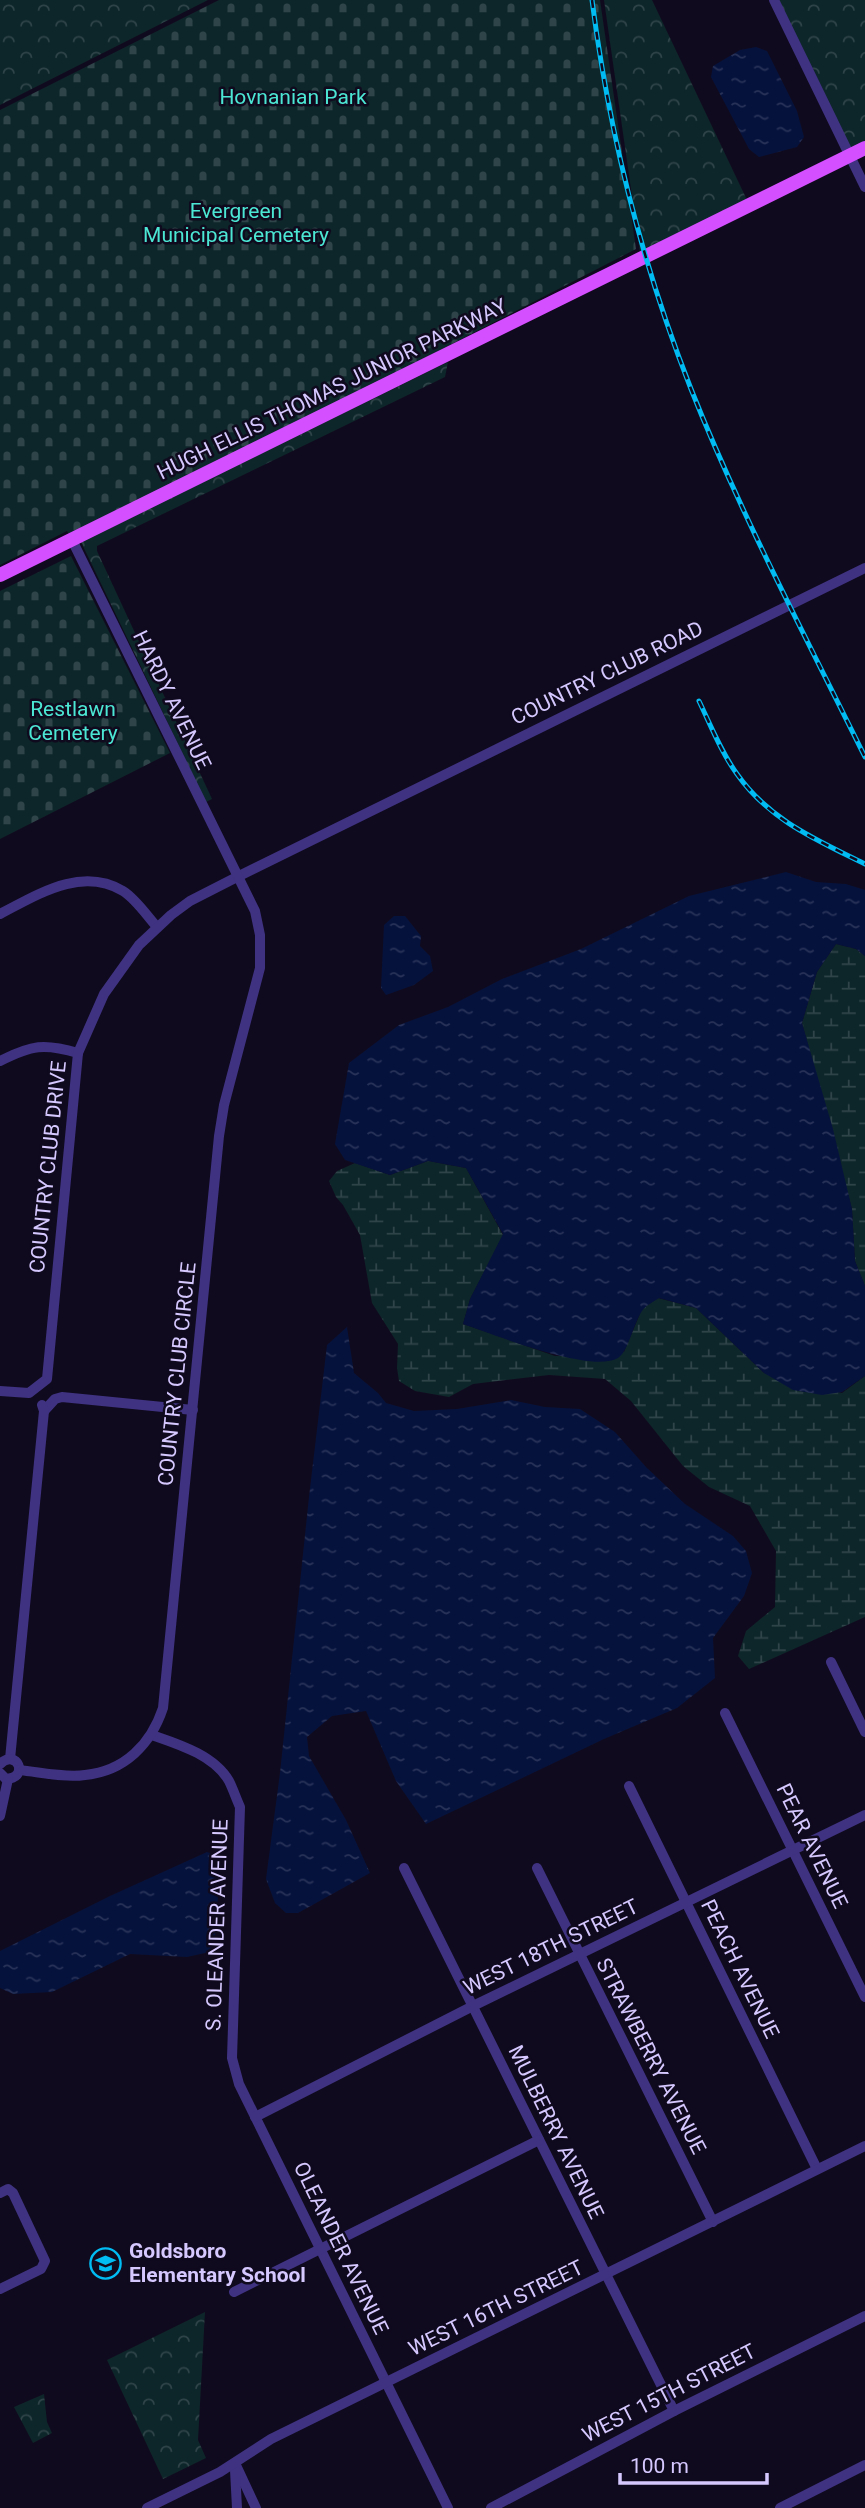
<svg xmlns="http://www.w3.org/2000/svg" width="865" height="2508" font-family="Roboto,sans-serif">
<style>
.forest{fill:url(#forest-crowns)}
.wetland{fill:url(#wetland-marsh)}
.cemetery{fill:url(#cemetery-stones)}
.water{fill:url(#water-ripples)}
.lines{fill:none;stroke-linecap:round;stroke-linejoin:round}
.minor{stroke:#3f3281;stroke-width:10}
.major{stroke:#d44fff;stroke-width:14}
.rail-casing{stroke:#00bcf3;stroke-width:5}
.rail{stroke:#100a1e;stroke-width:2.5;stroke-dasharray:8;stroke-linecap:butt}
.labels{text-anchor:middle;stroke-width:5;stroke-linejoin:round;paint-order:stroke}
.park-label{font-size:21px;fill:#4ce7d4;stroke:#100a1e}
.street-label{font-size:21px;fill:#d5c8ff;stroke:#100a1e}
.poi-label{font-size:21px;font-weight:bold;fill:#d5c8ff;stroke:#100a1e;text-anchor:start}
</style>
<defs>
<pattern id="forest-crowns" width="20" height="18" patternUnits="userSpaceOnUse" patternTransform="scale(1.75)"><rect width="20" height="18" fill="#0d2629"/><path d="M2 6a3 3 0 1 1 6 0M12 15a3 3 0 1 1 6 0" fill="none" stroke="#2f4449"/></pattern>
<pattern id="wetland-marsh" width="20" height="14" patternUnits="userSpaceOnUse" patternTransform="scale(1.75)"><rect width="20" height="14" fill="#0d2629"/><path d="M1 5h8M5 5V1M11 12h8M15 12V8" fill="none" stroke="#2f4449"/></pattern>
<pattern id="cemetery-stones" width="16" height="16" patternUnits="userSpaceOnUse" patternTransform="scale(1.75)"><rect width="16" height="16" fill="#0d2629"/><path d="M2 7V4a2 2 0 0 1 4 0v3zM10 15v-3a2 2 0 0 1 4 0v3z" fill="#2f4449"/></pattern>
<pattern id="water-ripples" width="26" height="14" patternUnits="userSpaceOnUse" patternTransform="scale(1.75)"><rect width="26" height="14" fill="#05123c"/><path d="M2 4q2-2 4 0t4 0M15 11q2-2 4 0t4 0" fill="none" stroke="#293359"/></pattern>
</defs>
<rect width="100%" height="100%" fill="#100a1e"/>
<g class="forest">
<path d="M0 0H208L0 105Z"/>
<path d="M604 0H652L747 200 640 252Z"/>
<path d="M779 0H865V142L851 148Z"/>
<path d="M448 362 445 377 97 546V551L212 799 206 802 81 542Z"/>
<path d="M205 2312 198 2440 206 2458 163 2479 107 2360Z"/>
<path d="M44 2394 47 2422 52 2433 33 2443 14 2407Z"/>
</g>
<g class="wetland">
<path d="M836 944 856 949 865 956V1286L855 1261 852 1209 802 1023 817 972Z"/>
<path d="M428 1161 466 1168 503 1235 470 1299 463 1324 555 1356 624 1352 642 1309 658 1298 696 1308 764 1373 842 1393 865 1376V1617L749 1669 738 1656 746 1631 775 1607 776 1551 750 1506 709 1487 683 1466 631 1401 605 1379 549 1375 473 1384 449 1397 415 1391 399 1381 397 1368 398 1344 372 1303 360 1235 343 1205 336 1197 329 1181 337 1171 355 1163 390 1175Z"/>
</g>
<g class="cemetery">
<path d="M219 0H600L636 249 72 540 67 531 0 565V110Z"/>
<path d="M71 556 170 753 0 839V591Z"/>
</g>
<g class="water">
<path d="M756 47 767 51 797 111 804 137 797 147 759 157 749 149 711 77 713 66 740 50Z"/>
<path d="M786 872 816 882 846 884 865 890V956L856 949 836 944 817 972 802 1023 833 1129 852 1209 855 1261 865 1286V1376L842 1392 822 1395 793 1390 764 1373 696 1308 659 1298C653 1302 645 1306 642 1311 634 1322 628 1352 618 1358 591 1374 493 1334 463 1324L470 1299 503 1234 466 1168 428 1161 390 1175 345 1160 335 1144 349 1063 399 1025 448 1007 502 979 581 949 689 896Z"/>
<path d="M394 916H405L421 936 420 946 430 956 433 971 414 985 386 995 381 988 384 925Z"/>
<path d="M347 1327 354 1373 378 1393 386 1403 414 1411 457 1409 511 1400 545 1407 580 1409 615 1432 646 1467 685 1504 733 1536 746 1551 752 1573 744 1596 713 1638 715 1678 677 1708 604 1739 426 1824 396 1781 366 1711 332 1716 307 1737 309 1756 346 1820 370 1873 298 1913H286L275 1903 266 1879 280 1773 309 1497 327 1345Z"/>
<path d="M207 1852 215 1855 219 1882 214 1951 187 1957 130 1954 52 1992 13 1994 0 1988V1951L110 1896Z"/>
</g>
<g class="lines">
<g class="minor">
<path d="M774 0 865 187"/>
<path d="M0 914C37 895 81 866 123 891 136 899 147 916 157 927"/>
<path d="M0 1061C32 1045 44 1043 78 1053"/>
<path d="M0 1391 29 1393 47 1379 78 1053 104 994 139 945 171 915 190 901 237 877 865 568"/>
<path d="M44 1411 55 1399 62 1397 193 1410"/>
<path d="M831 1662 865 1732"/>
<path d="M725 1713 865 1997"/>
<path d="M152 1735C178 1744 214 1755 229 1781 233 1789 236 1798 240 1807L232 2058 239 2084 448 2508"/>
<path d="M10 1759 44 1411 42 1405"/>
<path d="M0 1764C17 1748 30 1778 6 1779L0 1773"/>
<path d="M19 1770C40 1772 64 1778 85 1775 125 1771 151 1744 163 1708L219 1136 224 1105 260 968V935L255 911 72 540"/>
<path d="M629 1786 817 2169"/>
<path d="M0 1816 8 1779"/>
<path d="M404 1868 674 2411"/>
<path d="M537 1868 713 2222"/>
<path d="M255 2117 473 2006 865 1815"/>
<path d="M0 2193 8 2189 13 2193 45 2261 41 2269 0 2289"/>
<path d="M234 2292 539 2140"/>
<path d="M235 2463 256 2508"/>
<path d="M235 2470 237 2508"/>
<path d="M147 2508 220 2472 271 2439 865 2146"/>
<path d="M491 2508 674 2411 865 2316"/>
<path d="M780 2508 865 2465"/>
</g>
<path class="major" d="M0 575 865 148"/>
<defs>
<g id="rail">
<path d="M592 0C609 133 642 264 691 389 741 515 805 635 865 757"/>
<path d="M699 701C711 726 721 752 737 774 769 820 817 840 865 864"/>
</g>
</defs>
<use href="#rail" class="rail-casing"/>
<use href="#rail" class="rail"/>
</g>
<defs>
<symbol id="school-ring" viewBox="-11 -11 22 22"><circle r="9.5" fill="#100a1e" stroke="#00bcf3" stroke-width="1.5"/><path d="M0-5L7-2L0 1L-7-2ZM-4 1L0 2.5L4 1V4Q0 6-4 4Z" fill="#00bcf3"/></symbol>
</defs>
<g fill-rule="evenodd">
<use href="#school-ring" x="88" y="2246" width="35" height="35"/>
</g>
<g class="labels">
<g class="park-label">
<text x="293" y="104">Hovnanian Park</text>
<text x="236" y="218">Evergreen<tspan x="236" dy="24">Municipal Cemetery</tspan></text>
<text x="73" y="716">Restlawn<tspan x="73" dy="24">Cemetery</tspan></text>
</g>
<g class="street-label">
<text transform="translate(332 389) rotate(-26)" y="7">HUGH ELLIS THOMAS JUNIOR PARKWAY</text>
<text transform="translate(607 673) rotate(-26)" y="7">COUNTRY CLUB ROAD</text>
<text transform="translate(172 700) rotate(64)" y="7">HARDY AVENUE</text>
<text transform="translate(48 1167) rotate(-84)" y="7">COUNTRY CLUB DRIVE</text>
<text transform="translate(177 1374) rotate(-84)" y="7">COUNTRY CLUB CIRCLE</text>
<text transform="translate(812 1846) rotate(64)" y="7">PEAR AVENUE</text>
<text transform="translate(217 1925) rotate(-88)" y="7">S. OLEANDER AVENUE</text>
<text transform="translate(551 1947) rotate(-26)" y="7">WEST 18TH STREET</text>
<text transform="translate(740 1969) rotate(64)" y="7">PEACH AVENUE</text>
<text transform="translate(651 2056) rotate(63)" y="7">STRAWBERRY AVENUE</text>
<text transform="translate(556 2132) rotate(64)" y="7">MULBERRY AVENUE</text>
<text transform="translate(341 2248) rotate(64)" y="7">OLEANDER AVENUE</text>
<text transform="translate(496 2308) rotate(-26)" y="7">WEST 16TH STREET</text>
<text transform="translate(669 2393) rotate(-27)" y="7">WEST 15TH STREET</text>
</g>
<g class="poi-label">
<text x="129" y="2258">Goldsboro<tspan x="129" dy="24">Elementary School</tspan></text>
</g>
</g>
<path d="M620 2473v10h147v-10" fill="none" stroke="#d5c8ff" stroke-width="3.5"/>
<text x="630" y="2473" font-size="21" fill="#d5c8ff" stroke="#100a1e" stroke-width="5" paint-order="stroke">100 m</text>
</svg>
